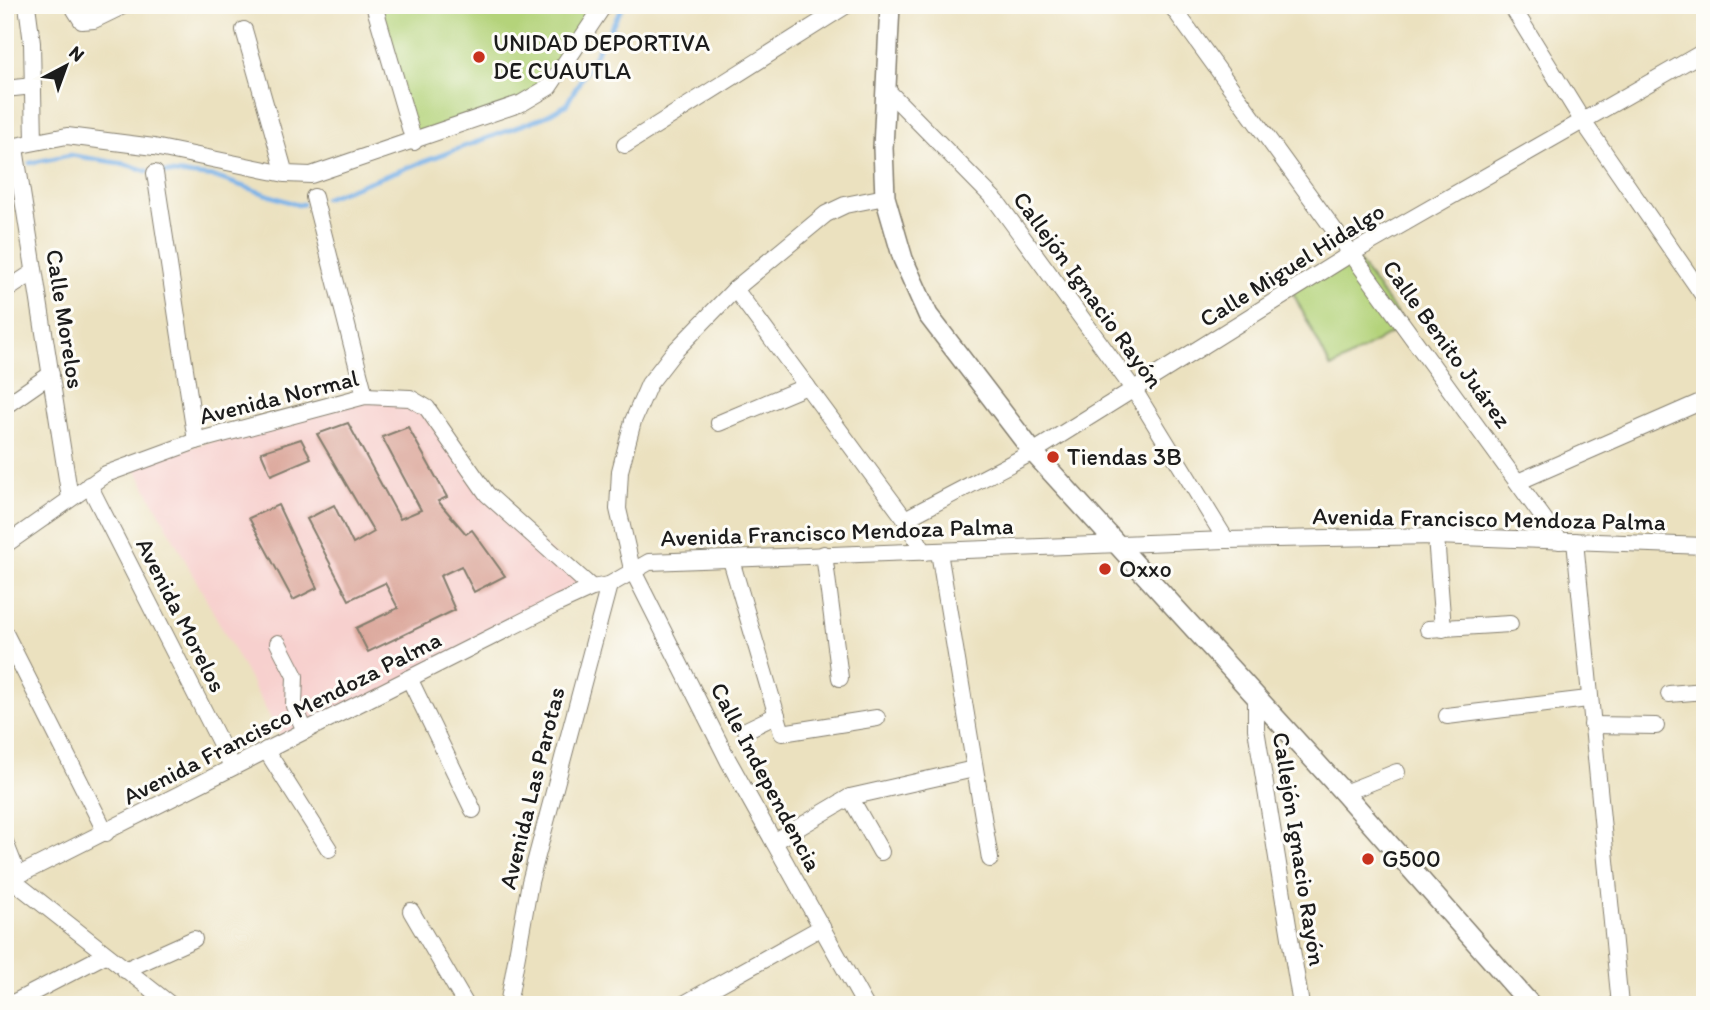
<svg xmlns="http://www.w3.org/2000/svg" width="1710" height="1010" font-family="Itim,sans-serif">
<style>
.built{fill:#f7d0ce}
.green{fill:#b4d37a;stroke:#68784b;stroke-width:2}
.lines{fill:none;stroke-linecap:round;stroke-linejoin:round}
.stream{stroke:#77b1e8;stroke-width:4.5}
.building{fill:#dca89c}
.minor-casing{stroke:#847e6e;stroke-width:18}
.major-casing{stroke:#847e6e;stroke-width:22}
.minor{stroke:#fff;stroke-width:16}
.major{stroke:#fff;stroke-width:19}
.poi-dot{fill:#c8321e;stroke:#fdfcf7;stroke-width:2.5}
.labels{text-anchor:middle;stroke-width:6;stroke-linejoin:round;paint-order:stroke}
.poi-label{font-size:24px;fill:#1c1c1c;stroke:#fdfcf7;text-anchor:start}
.street-label{font-size:24px;fill:#1c1c1c;stroke:#fdfcf7}
</style>
<rect width="100%" height="100%" fill="#fdfcf7"/>
<filter id="ink" filterUnits="userSpaceOnUse"><feTurbulence type="fractalNoise" baseFrequency=".0143" numOctaves="2"/><feDisplacementMap in="SourceGraphic" scale="14" xChannelSelector="R" yChannelSelector="G"/><feConvolveMatrix kernelMatrix="1 2 1 2 8 2 1 2 1" color-interpolation-filters="sRGB"/></filter>
<filter id="wash" filterUnits="userSpaceOnUse"><feTurbulence type="fractalNoise" baseFrequency=".00686" numOctaves="4" result="noise"/><feDisplacementMap in="SourceGraphic" scale="28" xChannelSelector="R" yChannelSelector="G"/><feGaussianBlur stdDeviation="1.57" result="paint"/><feColorMatrix in="noise" values="0 0 0 0 0 0 0 0 0 0 0 0 0 0 0 0 0 1.4 0 .05"/><feComposite in="paint" operator="in"/></filter>
<g filter="url(#wash)">
<rect width="100%" height="100%" fill="#ebe1bf"/>
<path class="built" d="M365 396 410 398 487 494 592 588 283 741 133 464Z"/>
<g class="green">
<path d="M374 5H604L549 87 414 142Z"/>
<path d="M1352 253 1405 325 1331 368 1292 291Z"/>
</g>
<g class="lines">
<g class="stream">
<path d="M30 163 70 155 125 164 147 171"/>
<path d="M5 170H6"/>
<path d="M162 172 215 177 298 205 303 204"/>
<path d="M325 198 544 117 566 105 624 5"/>
</g>
</g>
<g id="blocks">
<g class="building">
<path d="M348 423 400 519 421 510 382 437 408 427 447 497 438 501 466 534 472 530 505 576 474 592 461 566 440 576 455 610 368 652 356 628 398 608 385 583 349 600 307 519 334 505 353 544 374 532 317 434Z"/>
<path d="M301 439 311 458 271 475 261 452Z"/>
<path d="M278 505 317 588 293 600 249 518Z"/>
</g>
</g>
</g>
<g filter="url(#ink)">
<use href="#blocks" fill-opacity="0" stroke="#847e6e" stroke-width="2"/>
<g class="lines">
<defs>
<g id="minor">
<path d="M27 5 32 43 34 142"/>
<path d="M72 5 82 21 94 20 125 5"/>
<path d="M374 5 414 142"/>
<path d="M1171 5 1560 541"/>
<path d="M1511 5 1582 120 1705 298"/>
<path d="M244 30 285 174"/>
<path d="M5 89 33 86"/>
<path d="M886 89 997 202 1134 390 1226 540"/>
<path d="M625 145 847 5"/>
<path d="M5 148 67 136 154 147 285 174 311 175 522 103 549 87 604 5"/>
<path d="M15 148 70 498"/>
<path d="M155 173 196 441"/>
<path d="M314 197 365 396"/>
<path d="M735 289 905 519 924 552"/>
<path d="M5 291 34 272"/>
<path d="M5 406 51 374"/>
<path d="M719 423 807 386"/>
<path d="M1520 481 1705 400"/>
<path d="M89 485 232 766"/>
<path d="M905 519 1033 452 1352 253 1705 51"/>
<path d="M1436 536 1443 629"/>
<path d="M1575 541 1620 1005"/>
<path d="M5 545 106 474 196 441 365 396 410 398 427 408 487 494 592 588"/>
<path d="M939 552 990 859"/>
<path d="M824 554 840 678"/>
<path d="M731 560 782 733 877 718"/>
<path d="M1428 629 1510 624"/>
<path d="M5 633 106 833"/>
<path d="M278 643 295 676 294 706 305 731"/>
<path d="M409 678 473 810"/>
<path d="M1669 694 1705 691"/>
<path d="M1256 700V729L1301 1005"/>
<path d="M1447 716 1588 699"/>
<path d="M1592 725 1656 726"/>
<path d="M746 730 777 715"/>
<path d="M266 750 329 849"/>
<path d="M1344 793 1397 772"/>
<path d="M850 797 881 852"/>
<path d="M5 842 18 875"/>
<path d="M774 842 850 797 974 769"/>
<path d="M11 879 171 1005"/>
<path d="M5 882 559 603 592 588 609 585 649 562 1226 540 1436 536 1705 546"/>
<path d="M411 911 466 1005"/>
<path d="M125 970 194 939"/>
<path d="M9 1005 105 955"/>
<path d="M508 1005 530 882 609 585"/>
<path d="M682 1005 822 927"/>
<path d="M865 1005 728 760 632 569 618 509 620 471 633 421 649 384 673 353 735 289 826 214 845 205 885 197"/>
</g>
<path id="major" d="M890 5 883 148 885 197 903 259 928 315 1033 452 1344 793 1531 1005"/>
</defs>
<use href="#minor" class="minor-casing"/>
<use href="#major" class="major-casing"/>
<use href="#minor" class="minor"/>
<use href="#major" class="major"/>
</g>
</g>
<g class="poi-dot">
<circle cx="479" cy="57" r="7"/>
<circle cx="1053" cy="457" r="7"/>
<circle cx="1105" cy="569" r="7"/>
<circle cx="1368" cy="859" r="7"/>
</g>
<g class="labels">
<g class="poi-label">
<text x="493" y="51">UNIDAD DEPORTIVA<tspan x="493" dy="28">DE CUAUTLA</tspan></text>
<text x="1067" y="465">Tiendas 3B</text>
<text x="1119" y="577">Oxxo</text>
<text x="1382" y="867">G500</text>
</g>
<g class="street-label">
<text transform="translate(1292 265) rotate(-32)" y="8">Calle Miguel Hidalgo</text>
<text transform="translate(1088 290) rotate(54)" y="8">Callejón Ignacio Rayón</text>
<text transform="translate(65 319) rotate(81)" y="8">Calle Morelos</text>
<text transform="translate(1447 344) rotate(54)" y="8">Calle Benito Juárez</text>
<text transform="translate(279 397) rotate(-14)" y="8">Avenida Normal</text>
<text transform="translate(1489 519) rotate(1)" y="8">Avenida Francisco Mendoza Palma</text>
<text transform="translate(837 532) rotate(-2)" y="8">Avenida Francisco Mendoza Palma</text>
<text transform="translate(181 615) rotate(63)" y="8">Avenida Morelos</text>
<text transform="translate(282 718) rotate(-27)" y="8">Avenida Francisco Mendoza Palma</text>
<text transform="translate(766 777) rotate(62)" y="8">Calle Independencia</text>
<text transform="translate(532 788) rotate(-76)" y="8">Avenida Las Parotas</text>
<text transform="translate(1299 849) rotate(81)" y="8">Callejón Ignacio Rayón</text>
</g>
</g>
<rect width="1710" height="1010" fill="none" stroke="#fdfcf7" stroke-width="28"/>
<g transform="translate(66 66) rotate(41)" stroke="#fdfcf7" stroke-width="5" paint-order="stroke">
<path d="M0-5L12 26L0 18L-12 26Z" fill="#1c1c1c"/>
<text y="-10" font-size="19" font-weight="bold" text-anchor="middle" fill="#1c1c1c">N</text>
</g>
</svg>
